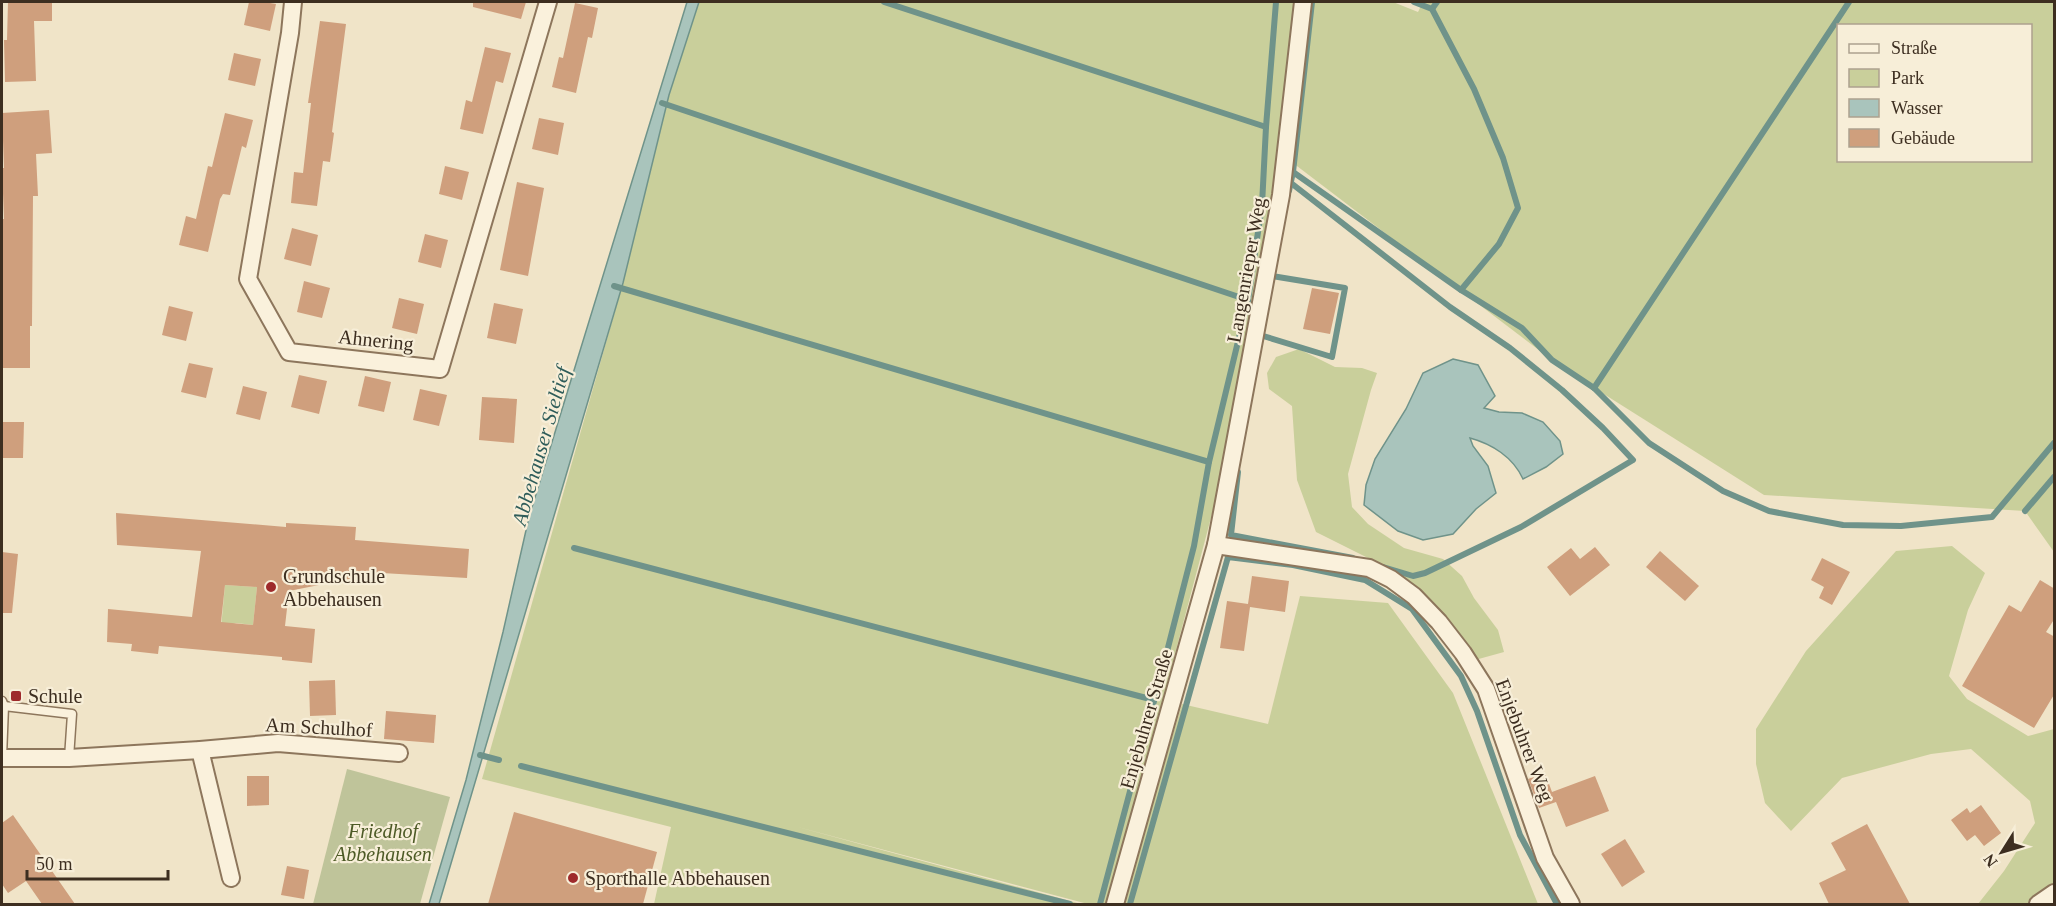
<svg xmlns="http://www.w3.org/2000/svg" width="2056" height="906" font-family="'Times New Roman',serif">
<style>
.green{fill:#c9cf9b;fill-rule:evenodd}
.cemetery{fill:#bfc49a}
.water{fill:#a9c4bc;stroke:#6f938a;stroke-width:1.5}
.lines{fill:none;stroke-linecap:round;stroke-linejoin:round}
.stream{stroke:#6f938a;stroke-width:6}
.building{fill:#cf9f7d;fill-rule:evenodd}
.service-casing{stroke:#8d765c;stroke-width:11}
.minor-casing{stroke:#8d765c;stroke-width:20}
.service{stroke:#faf1dc;stroke-width:8}
.minor{stroke:#faf1dc;stroke-width:16}
.poi-dot{fill:#9e2a2b;stroke:#f7eed8;stroke-width:2}
.labels{text-anchor:middle;stroke-width:4.5;stroke-linejoin:round;paint-order:stroke}
.street-label{font-size:20px;fill:#3d2e20;stroke:#f7eed8}
.poi-label{font-size:20px;fill:#3d2e20;stroke:#f7eed8;text-anchor:start}
.park-label{font-size:20px;font-style:italic;fill:#4d5a26;stroke:#f7eed8}
.water-label{font-size:21px;font-style:italic;fill:#2f5d5a;stroke:#f7eed8}
</style>
<rect width="100%" height="100%" fill="#f0e4c8"/>
<g class="green">
<path d="M699 2H1393L1418 12 1423 2H2054V552L2025 511 1764 495 1561 367 1293 163 1227 457 1109 904H1088L794 826 1081 904H654L671 827 482 779 623 283 669 95ZM1838 26H2030V160H1838Z"/>
<path d="M1299 349 1335 367 1362 368 1377 373 1371 390 1348 474 1352 507 1368 524 1404 548 1443 559 1462 576 1474 598 1498 630 1504 652 1475 660 1452 644 1398 573 1316 532 1297 480 1292 406 1269 389 1267 373 1276 357Z"/>
<path d="M1952 546 1985 573 1968 610 1949 676 1967 699 2028 736 2054 729V904H1978L2004 871 2035 823 2030 801 1971 749 1931 754 1842 778 1791 831 1765 803 1756 764V729L1806 651 1896 551Z"/>
<path d="M225 585 257 587 253 625 236 623 221 628Z"/>
<path d="M1300 596 1388 603 1453 693 1538 904H1122L1182 704 1268 724Z"/>
</g>
<path class="cemetery" d="M347 769 450 797 420 904H313Z"/>
<g class="water">
<path d="M687 2H699L669 95 623 283 439 904H429L466 780 503 632 529 517Z"/>
<path d="M1453 359 1478 365 1495 396 1484 408 1499 412 1522 413 1543 422 1560 441 1563 454 1546 467 1523 479C1513 457 1492 444 1470 438L1473 446 1488 466 1496 493 1476 509 1453 534 1423 540 1398 531 1364 505 1366 485 1375 459 1406 409 1423 373Z"/>
</g>
<g class="lines">
<g class="stream">
<path d="M884 2 1266 127"/>
<path d="M1414 2 1432 9 1474 89 1503 158 1518 208 1499 244 1461 290"/>
<path d="M1432 9 1437 2"/>
<path d="M662 103 1248 300"/>
<path d="M1293 172 1461 290 1522 328 1552 360 1594 388 1649 443 1723 491 1769 511 1843 525 1901 526 1992 517 2054 443"/>
<path d="M1291 183 1450 307 1510 348 1562 390 1603 428 1633 460 1521 527 1425 573 1413 576 1383 567"/>
<path d="M1289 191 1293 172 1312 2"/>
<path d="M614 286 1209 462"/>
<path d="M1260 338V335L1332 357 1345 288 1272 276 1273 272"/>
<path d="M1594 388 1849 2"/>
<path d="M1238 472 1231 535 1353 558"/>
<path d="M2025 511 2054 477"/>
<path d="M574 548 1154 700"/>
<path d="M1162 671 1194 546 1209 462 1248 300 1262 205 1266 127 1276 2"/>
<path d="M480 755 499 760"/>
<path d="M521 766 1070 904"/>
<path d="M1100 904 1158 686"/>
<path d="M1130 904 1228 557 1293 565 1365 580 1412 609 1461 676 1477 711 1520 835 1557 904"/>
</g>
</g>
<g class="building">
<path d="M8 2H52V21H34L36 81 5 82 4 40H7Z"/>
<path d="M249 2H264L276 4 270 31 244 25Z"/>
<path d="M473 2H526L521 19 473 7Z"/>
<path d="M575 3 598 8 592 38 588 37 576 93 552 87 559 57 563 58Z"/>
<path d="M320 21 346 24 332 132 334 133 330 162 323 161 317 206 291 203 294 172 303 173 311 103H308Z"/>
<path d="M485 47 511 53 503 83 496 81 483 134 460 129 466 100 472 102Z"/>
<path d="M234 53 261 59 255 86 228 80Z"/>
<path d="M49 110 52 153 36 154 38 196H33L32 326H30V368H2V219H4L2 168H4L2 113Z"/>
<path d="M225 113 253 120 246 148 242 146 230 195 223 194 220 199 208 252 179 245 186 216 196 219 208 166 212 167Z"/>
<path d="M539 118 564 123 558 155 532 149Z"/>
<path d="M445 166 469 172 462 200 439 194Z"/>
<path d="M517 182 544 188 528 276 500 270Z"/>
<path d="M292 228 318 235 311 266 284 259Z"/>
<path d="M425 234 448 240 441 268 418 262Z"/>
<path d="M304 281 330 288 322 318 297 312Z"/>
<path d="M1312 288 1339 293 1330 334 1303 329Z"/>
<path d="M399 298 424 304 417 334 392 328Z"/>
<path d="M494 303 523 309 516 344 487 338Z"/>
<path d="M169 306 193 312 186 341 162 335Z"/>
<path d="M189 363 213 368 206 398 181 392Z"/>
<path d="M299 375 327 381 319 414 291 407Z"/>
<path d="M365 376 391 382 384 412 358 406Z"/>
<path d="M243 386 267 392 260 420 236 414Z"/>
<path d="M420 389 447 395 439 426 413 420Z"/>
<path d="M482 397 517 399 514 443 479 440Z"/>
<path d="M2 422H24L23 458H2Z"/>
<path d="M116 513 286 527V523L356 527 355 540 469 549 467 578 365 572 364 576 289 591 285 626 315 629 312 663 282 660V657L159 646 158 654 131 651 132 644 107 642 108 609 192 617 201 551 117 545ZM225 585 257 587 253 625 221 622Z"/>
<path d="M1595 547 1610 565 1570 596 1547 567 1571 548 1580 559Z"/>
<path d="M1660 551 1699 586 1685 601 1646 567Z"/>
<path d="M2 552 18 554 12 613H2Z"/>
<path d="M1822 558 1850 572 1832 605 1819 598 1824 587 1811 580Z"/>
<path d="M1252 576 1289 581 1285 612 1250 607 1244 651 1220 648 1227 601 1248 604Z"/>
<path d="M2040 580 2055 589V618L2046 632 2055 637V693L2034 728 1962 686 2009 605 2021 612Z"/>
<path d="M335 680 336 715 310 716 309 681Z"/>
<path d="M386 711 436 715 434 743 384 739Z"/>
<path d="M1545 773 1552 792 1595 776 1609 811 1566 827 1556 802 1539 808 1530 784 1528 779Z"/>
<path d="M247 776H269V805L247 806Z"/>
<path d="M1981 805 2001 833 1984 846 1975 835 1967 841 1951 820 1967 808 1970 813Z"/>
<path d="M514 812 657 852 643 904H488Z"/>
<path d="M13 815 75 904H42L26 881 8 893 2 884V823Z"/>
<path d="M1867 824 1910 904H1829L1819 883 1846 870 1831 843Z"/>
<path d="M1625 839 1645 872 1622 887 1601 854Z"/>
<path d="M287 866 309 870 304 899 281 895Z"/>
</g>
<g class="lines">
<defs>
<g id="service">
<path d="M2 701 4 706 2 757"/>
<path d="M4 706 72 714 69 758"/>
</g>
<g id="minor">
<path d="M293 2 290 33 248 279 289 352 440 369 548 2"/>
<path d="M1216 545 1369 568 1391 579 1414 596 1439 622 1463 653 1486 689 1545 858 1571 904"/>
<path d="M200 750 231 878"/>
<path d="M2 758H69L200 750 278 743 399 753"/>
<path d="M1115 904 1216 545 1281 195 1303 2"/>
<path d="M2038 904 2054 893"/>
</g>
</defs>
<use href="#service" class="service-casing"/>
<use href="#minor" class="minor-casing"/>
<use href="#service" class="service"/>
<use href="#minor" class="minor"/>
</g>
<g class="poi-dot">
<circle cx="271" cy="587" r="6"/>
<rect x="10" y="690" width="12" height="12" rx="3"/>
<circle cx="573" cy="878" r="6"/>
</g>
<g class="labels">
<g class="street-label">
<text transform="translate(1246 270) rotate(-80)" y="7">Langenrieper Weg</text>
<text transform="translate(376 340) rotate(6)" y="7">Ahnering</text>
<text transform="translate(1146 719) rotate(-74)" y="7">Enjebuhrer Straße</text>
<text transform="translate(319 727) rotate(3)" y="7">Am Schulhof</text>
<text transform="translate(1525 740) rotate(69)" y="7">Enjebuhrer Weg</text>
</g>
<g class="poi-label">
<text x="283" y="583">Grundschule<tspan x="283" dy="23">Abbehausen</tspan></text>
<text x="28" y="703">Schule</text>
<text x="585" y="885">Sporthalle Abbehausen</text>
</g>
<g class="park-label">
<text x="383" y="838">Friedhof<tspan x="383" dy="23">Abbehausen</tspan></text>
</g>
<g class="water-label">
<text transform="translate(541 446) rotate(-74)" y="7">Abbehauser Sieltief</text>
</g>
</g>
<rect width="2056" height="906" fill="none" stroke="#3d2e20" stroke-width="6"/>
<rect x="1837" y="24" width="195" height="138" fill="#f7eed8" stroke="#ada18e" stroke-width="1.5"/>
<rect x="1849" y="44" width="30" height="9" fill="#faf1dc" stroke="#ada18e" stroke-width="1.5"/>
<text x="1891" y="54" font-size="18" fill="#3d2e20">Straße</text>
<rect x="1849" y="69" width="30" height="18" fill="#c9cf9b" stroke="#ada18e" stroke-width="1.5"/>
<text x="1891" y="84" font-size="18" fill="#3d2e20">Park</text>
<rect x="1849" y="99" width="30" height="18" fill="#a9c4bc" stroke="#ada18e" stroke-width="1.5"/>
<text x="1891" y="114" font-size="18" fill="#3d2e20">Wasser</text>
<rect x="1849" y="129" width="30" height="18" fill="#cf9f7d" stroke="#ada18e" stroke-width="1.5"/>
<text x="1891" y="144" font-size="18" fill="#3d2e20">Gebäude</text>
<g transform="translate(2002 852) rotate(233)" stroke="#f7eed8" stroke-width="4.5" paint-order="stroke">
<path d="M0-4.5L10 22L0 15L-10 22Z" fill="#3d2e20"/>
<text y="-9" font-size="16" font-weight="bold" text-anchor="middle" fill="#3d2e20">N</text>
</g>
<path d="M27 870v9h141v-9" fill="none" stroke="#3d2e20" stroke-width="3"/>
<text x="36" y="870" font-size="18" fill="#3d2e20" stroke="#f7eed8" stroke-width="4.5" paint-order="stroke">50 m</text>
</svg>
